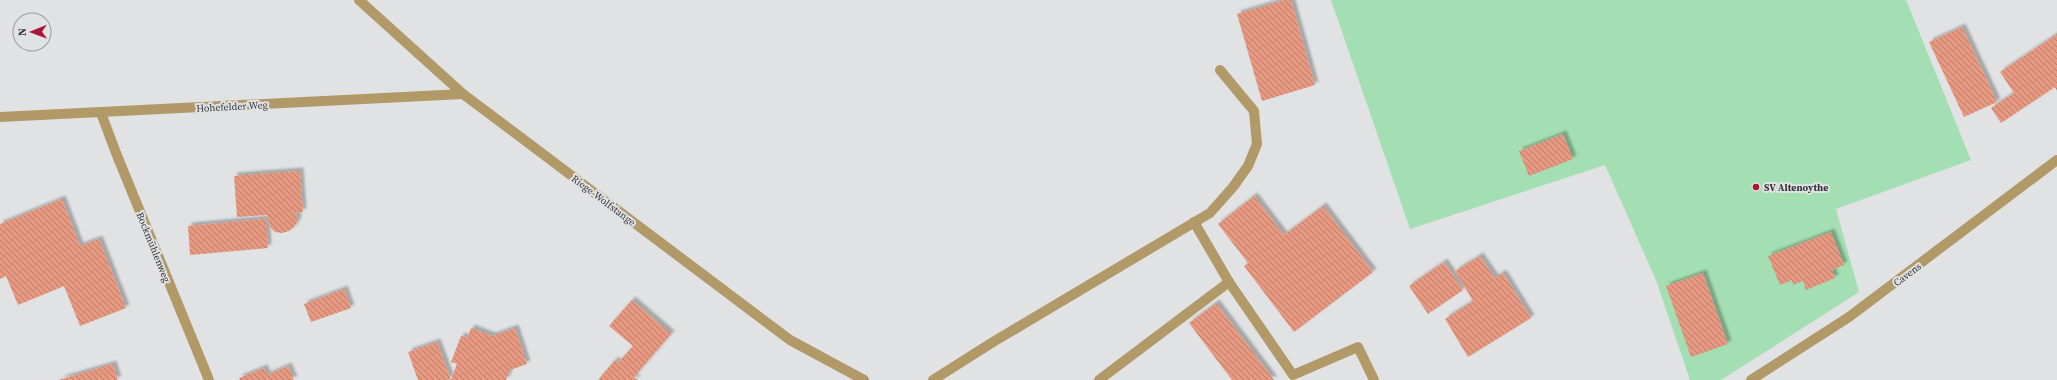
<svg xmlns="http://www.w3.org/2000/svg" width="2057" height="380" font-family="'Source Serif 4',serif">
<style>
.green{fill:#a3dfb3}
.building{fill:url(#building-back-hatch);filter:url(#shadow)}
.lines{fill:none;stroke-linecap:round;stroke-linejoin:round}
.service{stroke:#b19968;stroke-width:10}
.minor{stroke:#b19968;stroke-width:10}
.poi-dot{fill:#ab1537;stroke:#e1e2e3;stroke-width:1.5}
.labels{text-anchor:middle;stroke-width:4;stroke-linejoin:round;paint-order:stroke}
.street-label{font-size:10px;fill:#353536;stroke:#e1e2e3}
.poi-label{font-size:10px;font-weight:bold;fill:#353536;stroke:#e1e2e3;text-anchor:start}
</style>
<defs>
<pattern id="building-back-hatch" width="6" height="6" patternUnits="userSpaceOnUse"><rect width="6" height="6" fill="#e69880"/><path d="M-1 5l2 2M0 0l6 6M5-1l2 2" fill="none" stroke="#bb7d6a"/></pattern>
<filter id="shadow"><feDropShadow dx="3.5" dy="-3.5" stdDeviation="1" flood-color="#0004"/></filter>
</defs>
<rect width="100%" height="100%" fill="#e1e2e3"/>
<path class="green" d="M1331 0H1906L1971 160 1836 209 1859 292 1721 380H1690L1656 280 1605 165 1410 229Z"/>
<g class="building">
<path d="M1285 0H1291L1315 85 1262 101 1237 14Z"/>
<path d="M1962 27 1997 102 1964 117 1929 42Z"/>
<path d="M2057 34V91L2055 87 2001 123 1991 108 2014 93 2000 72Z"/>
<path d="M1563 134 1573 159 1529 176 1519 151Z"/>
<path d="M300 171 303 212H296L298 220 294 227 289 231 282 233 275 232 270 227 267 215 237 217 234 176Z"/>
<path d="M1254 196 1284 235 1323 206 1373 272 1294 332 1244 266 1248 263 1218 224Z"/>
<path d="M62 199 80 246 99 239 126 308 80 326 64 286 18 305 6 276 0 279V224Z"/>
<path d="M266 219 268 248 190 255 188 226Z"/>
<path d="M1831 232 1844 265 1832 270 1835 278 1806 290 1803 281 1793 285 1792 280 1780 285 1768 256Z"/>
<path d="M1480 256 1495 278 1503 273 1531 318 1468 357 1445 319 1473 301 1455 271Z"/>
<path d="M1444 262 1463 290 1428 314 1409 286Z"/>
<path d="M1703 273 1728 344 1691 357 1666 286Z"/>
<path d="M344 289 351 308 311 322 304 304Z"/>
<path d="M632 300 671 334 634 377 638 380H598L615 360 618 363 633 346 609 326Z"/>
<path d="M1216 303 1274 380H1232L1189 323Z"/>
<path d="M471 328 492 336 515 328 527 364 510 370 506 380H451L457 364 451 362 461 336 467 338Z"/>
<path d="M437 342 451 380H418L408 352Z"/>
<path d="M113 364 118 380H58Z"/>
<path d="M288 366 294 380H240L239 378 264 368 267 375Z"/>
</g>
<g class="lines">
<g class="service">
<path d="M1194 222 1229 282"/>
<path d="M933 380 993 342 1210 213 1233 187 1248 166 1257 144 1254 111 1220 70"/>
<path d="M1099 380 1229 282 1293 375 1358 347 1374 380"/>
</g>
<g class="minor">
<path d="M359 0 463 94 790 340 864 380"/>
<path d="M101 113 116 153 209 380"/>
<path d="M0 117 463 94"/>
<path d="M1751 380 1849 317 2057 160"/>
</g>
</g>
<circle class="poi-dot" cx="1756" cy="187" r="4"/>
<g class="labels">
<g class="street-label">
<text transform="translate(232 106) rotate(-3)" y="4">Hohefelder Weg</text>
<text transform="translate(604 200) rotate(37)" y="4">Riege-Wolfstange</text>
<text transform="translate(154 247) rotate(68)" y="4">Bockmühlenweg</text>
<text transform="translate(1907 274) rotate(-37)" y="4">Cavens</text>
</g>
<g class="poi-label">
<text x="1764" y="191">SV Altenoythe</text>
</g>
</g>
<g transform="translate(32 32) rotate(269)"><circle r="19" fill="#e1e2e3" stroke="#9c9d9e"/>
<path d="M0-3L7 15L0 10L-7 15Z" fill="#ab1537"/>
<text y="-6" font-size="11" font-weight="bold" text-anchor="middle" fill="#353536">N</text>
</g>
</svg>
